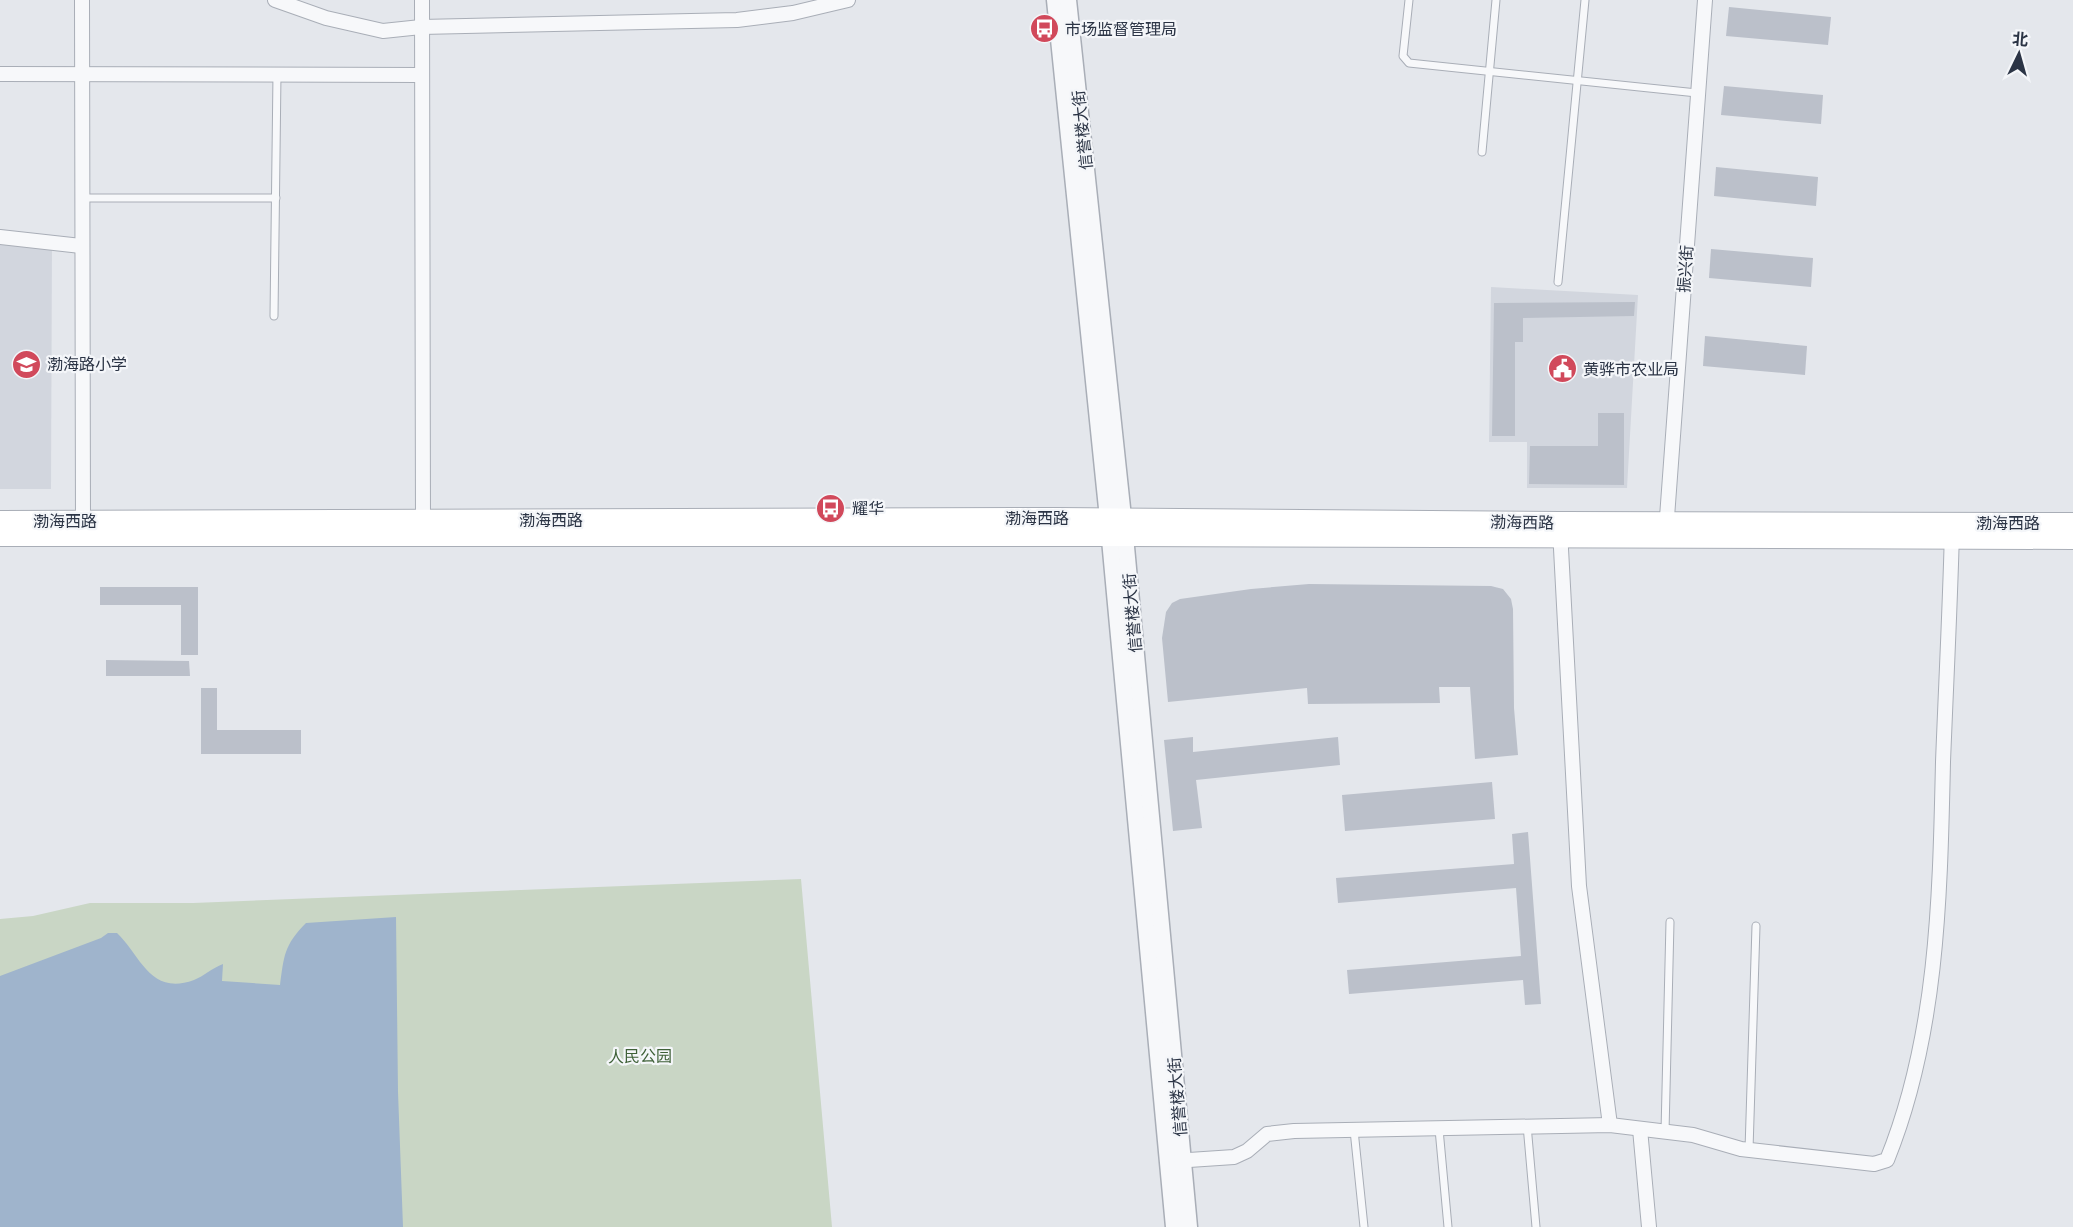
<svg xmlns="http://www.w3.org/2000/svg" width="2073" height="1227" font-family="Montserrat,'Noto Sans SC',sans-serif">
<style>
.built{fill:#d2d6de}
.green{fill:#c9d6c5}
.water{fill:#9fb4cc}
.building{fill:#bbc0ca}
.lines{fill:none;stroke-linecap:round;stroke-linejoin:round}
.service-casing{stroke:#a9aeb7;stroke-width:9}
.minor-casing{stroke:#a9aeb7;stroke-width:16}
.tertiary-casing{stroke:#a9aeb7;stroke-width:19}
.secondary-casing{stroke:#a9aeb7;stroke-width:22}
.service{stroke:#f7f8fa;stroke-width:7}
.minor{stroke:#f7f8fa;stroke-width:14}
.tertiary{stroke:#f7f8fa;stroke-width:16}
.secondary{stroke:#fff;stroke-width:20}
.labels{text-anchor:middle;stroke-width:4.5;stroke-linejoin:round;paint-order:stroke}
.poi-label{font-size:16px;fill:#2b3445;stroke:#f4f6f9;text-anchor:start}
.street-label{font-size:16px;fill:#2b3445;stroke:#f4f6f9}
.park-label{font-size:16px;fill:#3f6138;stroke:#f4f6f9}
</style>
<rect width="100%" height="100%" fill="#e4e7ec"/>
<g class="built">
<path d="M0 238 52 239 51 489H0Z"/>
<path d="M1491 287 1638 295 1627 488H1527V442H1489Z"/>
</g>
<path class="green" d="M801 879 832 1227H0V919L33 916 90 903H193Z"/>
<path class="water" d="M396 917 398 1092 403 1227H0V976L101 938 108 933H117C141 956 150 996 194 980 204 976 212 968 223 964L222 981 280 985C284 956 284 945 306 923Z"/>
<g class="building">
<path d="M1729 7 1831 17 1828 45 1726 36Z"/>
<path d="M1724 86 1823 95 1821 124 1721 115Z"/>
<path d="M1716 167 1818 177 1816 206 1714 196Z"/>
<path d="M1711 249 1813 258 1811 287 1709 278Z"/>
<path d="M1635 302 1634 316 1523 318V342H1515V436H1492L1494 303Z"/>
<path d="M1705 336 1807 346 1805 375 1703 366Z"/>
<path d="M1598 413H1624V485L1529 484 1530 446H1598Z"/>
<path d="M1309 584 1491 586 1503 589 1511 599 1513 609 1514 708 1518 755 1475 759 1470 687H1439L1440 703 1308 704 1307 688 1168 702 1162 638 1166 612 1172 603 1180 599 1251 589Z"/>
<path d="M100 587H198V655H181V605H100Z"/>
<path d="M106 660 189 661 190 676H106Z"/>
<path d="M201 688H217V730H301V754H201Z"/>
<path d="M1193 737V752L1338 737 1340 765 1196 780 1202 828 1173 831 1164 740Z"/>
<path d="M1492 782 1495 819 1345 831 1342 795Z"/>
<path d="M1528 832 1541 1004 1525 1005 1523 980 1349 994 1347 970 1521 956 1516 888 1338 903 1336 878 1514 864 1512 834Z"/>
</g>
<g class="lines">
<defs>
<g id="service">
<path d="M1409 0 1403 56 1409 63 1697 93"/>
<path d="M1482 152 1496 0"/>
<path d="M81 198H276"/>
<path d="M1558 282 1585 0"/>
<path d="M274 316 277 74"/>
<path d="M1527 1125 1536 1227"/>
<path d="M1439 1129 1448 1227"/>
<path d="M1354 1130 1364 1227"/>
<path d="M1665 1132 1670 922"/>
<path d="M1749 1150 1756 926"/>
</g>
<g id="minor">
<path d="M82 0 83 529"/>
<path d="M275 0 326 18 383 31 421 27 737 20 793 13 848 0"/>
<path d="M422 0 423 529"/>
<path d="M0 74 421 75"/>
<path d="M0 237 81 246"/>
<path d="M1560 530 1579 886 1610 1125"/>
<path d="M1666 531 1705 0"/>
<path d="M1640 1129 1649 1227"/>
<path d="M1174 1161 1234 1157 1247 1151 1267 1134 1294 1131 1610 1125 1693 1135 1741 1149 1874 1164 1887 1160C1938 1034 1940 895 1943 762 1946 685 1950 608 1952 531"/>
</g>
<g id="tertiary">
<path d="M1055 0 1108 518 1174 1227"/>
<path d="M1068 0 1125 536 1189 1227"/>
</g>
<g id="secondary">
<path d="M0 521 1057 518 1560 522 2073 523"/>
<path d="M0 536H1125L2073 539"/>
</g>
</defs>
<use href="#service" class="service-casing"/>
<use href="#minor" class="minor-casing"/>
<use href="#tertiary" class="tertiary-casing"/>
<use href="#secondary" class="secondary-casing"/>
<use href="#service" class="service"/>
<use href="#minor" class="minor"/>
<use href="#tertiary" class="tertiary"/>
<use href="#secondary" class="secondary"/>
</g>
<defs>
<symbol id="bus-disc" viewBox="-11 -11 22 22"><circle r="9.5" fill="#d1495b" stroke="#f4f6f9"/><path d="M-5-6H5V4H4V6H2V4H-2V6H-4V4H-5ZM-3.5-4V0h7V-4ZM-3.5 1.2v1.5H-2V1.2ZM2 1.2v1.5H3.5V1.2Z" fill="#fff"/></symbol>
<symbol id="school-disc" viewBox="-11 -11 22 22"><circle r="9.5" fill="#d1495b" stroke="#f4f6f9"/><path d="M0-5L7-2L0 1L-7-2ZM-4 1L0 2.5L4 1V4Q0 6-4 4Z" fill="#fff"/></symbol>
<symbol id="civic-disc" viewBox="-11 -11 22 22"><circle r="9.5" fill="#d1495b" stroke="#f4f6f9"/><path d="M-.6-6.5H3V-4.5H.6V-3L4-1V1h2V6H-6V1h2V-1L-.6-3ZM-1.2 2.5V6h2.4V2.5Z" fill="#fff"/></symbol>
</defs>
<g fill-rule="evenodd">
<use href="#bus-disc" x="1028" y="12" width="33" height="33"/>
<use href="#school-disc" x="10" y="348" width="33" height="33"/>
<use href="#civic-disc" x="1546" y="352" width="33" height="33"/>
<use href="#bus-disc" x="814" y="492" width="33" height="33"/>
</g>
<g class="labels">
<g class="poi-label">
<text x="1065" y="35">市场监督管理局</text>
<text x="47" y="370">渤海路小学</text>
<text x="1583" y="375">黄骅市农业局</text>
<text x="852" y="514">耀华</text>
</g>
<g class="street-label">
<text transform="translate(1082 130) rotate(-96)" y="6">信誉楼大街</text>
<text transform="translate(1685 269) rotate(-86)" y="6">振兴街</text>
<text x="1037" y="524">渤海西路</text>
<text x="551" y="526">渤海西路</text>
<text x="65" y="527">渤海西路</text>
<text transform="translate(1522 522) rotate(1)" y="6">渤海西路</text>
<text x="2008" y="529">渤海西路</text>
<text transform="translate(1132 613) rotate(-95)" y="6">信誉楼大街</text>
<text transform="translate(1177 1097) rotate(-95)" y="6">信誉楼大街</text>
</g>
<g class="park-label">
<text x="640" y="1062">人民公园</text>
</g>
</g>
<g transform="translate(2019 54) rotate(5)" stroke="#f4f6f9" stroke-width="4.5" paint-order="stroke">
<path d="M0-4.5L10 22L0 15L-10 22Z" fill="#2b3445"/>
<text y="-9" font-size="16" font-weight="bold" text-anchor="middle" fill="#2b3445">北</text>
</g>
</svg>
